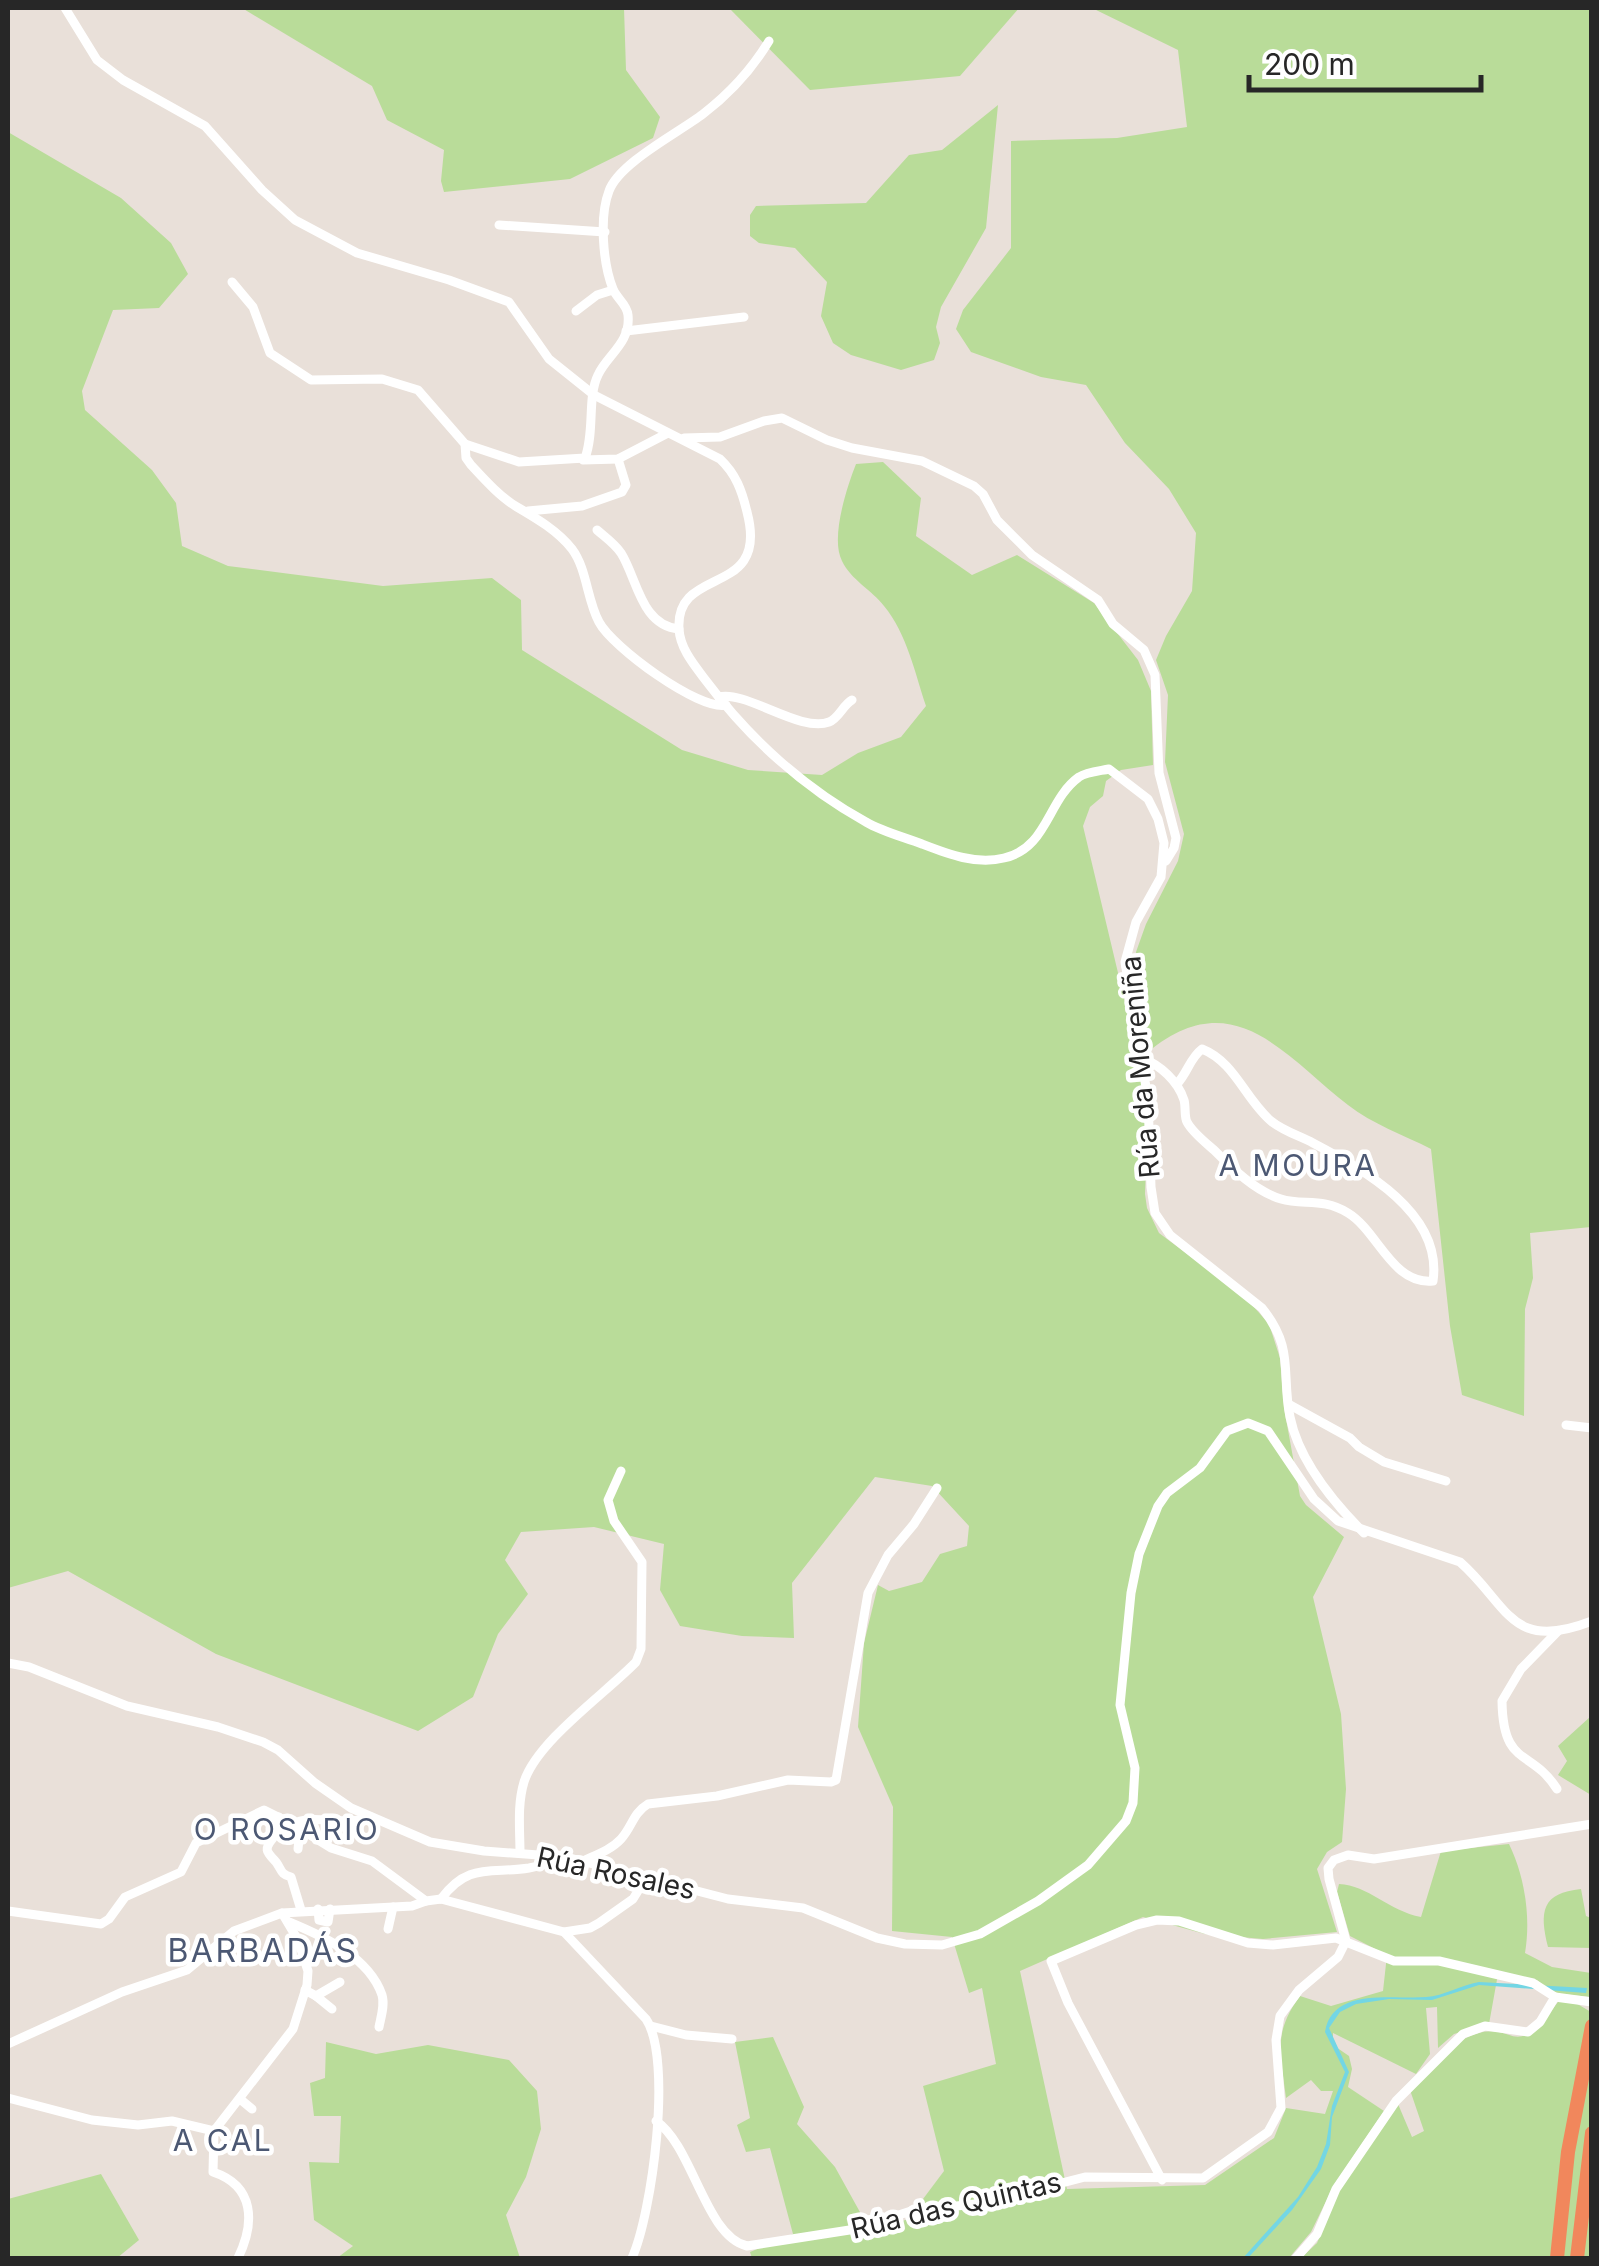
<svg xmlns="http://www.w3.org/2000/svg" width="1599" height="2266" font-family="Inter,sans-serif">
<style>
.green{fill:#b9dc99}
.water{fill:#73d6e4}
.lines{fill:none;stroke-linecap:round;stroke-linejoin:round}
.minor{stroke:#fff;stroke-width:9}
.highway{stroke:#f1875c;stroke-width:14}
.labels{text-anchor:middle;stroke-width:9;stroke-linejoin:round;paint-order:stroke}
.street-label{font-size:28px;fill:#272727;stroke:#fff}
.neighbourhood-label{font-size:30px;letter-spacing:2.5px;fill:#4c5873;stroke:#fff}
.quarter-label{font-size:32px;letter-spacing:2.5px;fill:#4c5873;stroke:#fff}
</style>
<rect width="100%" height="100%" fill="#e9e0d9"/>
<g class="green">
<path d="M242 8H624L626 70 660 117 653 138 570 179 444 192 441 181 444 150 387 120 372 86Z"/>
<path d="M729 8H1019L960 76 810 90Z"/>
<path d="M1092 8H1591V1227L1530 1233 1533 1278 1525 1309 1524 1416 1462 1395 1450 1326 1431 1149C1404 1135 1372 1124 1348 1105 1284 1055 1233 982 1148 1052L1135 994 1136 952 1146 924 1178 861 1184 834 1165 762 1168 695 1156 660 1166 636 1192 591 1196 533 1169 489 1125 443 1086 385 1041 377 971 352 956 329 963 310 1011 248V141L1117 138 1187 127 1178 50Z"/>
<path d="M998 105 986 228 941 307 936 327 940 343 934 360 901 370 851 355 833 343 821 316 827 282 795 248 759 243 750 236V215L756 206 866 203 909 155 942 150Z"/>
<path d="M8 132 121 198 171 243 188 274 159 308 113 310 82 391 85 410 152 470 176 503 182 546 228 566 383 586 492 578 521 600 522 650 682 750 748 770 822 775 858 753 901 737 926 706C915 673 907 634 884 606 872 590 851 580 842 561 830 538 847 487 856 464L883 462 921 498 916 536 972 575 1017 555 1094 603 1138 660 1151 691 1153 765 1121 770 1106 781 1103 796 1090 807 1083 826 1140 1065 1147 1137 1145 1194 1147 1208 1159 1233 1246 1298 1269 1324 1280 1358 1284 1408 1300 1496 1306 1505 1344 1537 1313 1597 1341 1714 1346 1789 1342 1842 1327 1852 1317 1869 1337 1932 1263 1939 1205 1934 1143 1917 1020 1971 1067 2189 1205 2185 1274 2138 1286 2108 1325 2114 1333 2091H1321L1311 2080 1286 2098C1281 2055 1272 2034 1300 1996L1331 2006 1383 1991 1387 1955 1350 1936 1337 1892 1339 1884C1368 1885 1389 1911 1421 1917L1441 1851 1509 1844C1525 1877 1531 1918 1525 1953L1552 1967 1591 1973V1997L1561 1994 1549 1990 1537 1980 1498 1974 1489 2024 1454 2034 1438 2048 1437 2007 1426 2008 1430 2054 1416 2074 1333 2033V2045L1349 2056 1352 2069 1348 2087 1384 2111 1334 2185 1311 2232 1289 2258H752L750 2252 793 2234 770 2148 746 2152 737 2125 750 2118 735 2042 773 2037 804 2107 797 2124 835 2167 871 2232 908 2219 944 2171 923 2086 996 2064 982 1988 969 1993 952 1937 892 1931 893 1807 858 1727 864 1643 878 1585 889 1591 922 1582 940 1554 967 1546 969 1526 932 1486 875 1477 792 1583 794 1638 742 1636 680 1626 660 1590 664 1544 594 1527 521 1532 505 1560 528 1594 498 1634 473 1697 418 1731 216 1654 68 1571 8 1588Z"/>
<path d="M1590 1717 1592 1720 1591 1795 1558 1775 1567 1761 1558 1746Z"/>
<path d="M1581 1889 1586 1916 1591 1918V1948L1548 1947C1539 1911 1542 1893 1581 1889Z"/>
<path d="M1558 2002H1574L1591 2012V2258H1301L1317 2243 1340 2188 1398 2104 1412 2137 1424 2131 1410 2090C1427 2073 1447 2045 1470 2036 1517 2017 1510 2067 1558 2002Z"/>
<path d="M326 2042 376 2054 428 2045 509 2060 537 2091 541 2129 526 2177 506 2215 520 2258H337L353 2246 314 2220 309 2162 339 2163 341 2116H314L310 2083 325 2078Z"/>
<path d="M101 2174 139 2240 117 2258H8V2199Z"/>
</g>
<path class="water" d="M1479 1982 1587 1988 1586 1993 1479 1985 1432 2000 1389 1999 1356 2004 1340 2012 1329 2028 1349 2072 1332 2117 1330 2145 1321 2169 1292 2210 1248 2258H1243L1298 2197 1317 2167 1326 2144 1332 2106 1345 2072 1325 2032C1332 1986 1394 2000 1426 1997 1444 1996 1461 1985 1479 1982Z"/>
<g class="lines">
<g class="minor">
<path d="M65 8 97 60 123 80 205 126 262 190 295 220 357 253 449 280 509 302 549 359 594 395 720 459C736 474 742 491 747 512 770 599 675 564 679 629 680 649 695 666 707 682 749 738 804 788 866 822 883 832 904 837 922 844 948 854 976 865 1004 858 1048 848 1047 800 1079 777 1087 772 1100 771 1109 769L1148 799 1158 819 1164 843 1161 877 1136 922 1125 962 1148 1099 1151 1187 1155 1213 1170 1235 1262 1308C1295 1349 1281 1373 1290 1417 1299 1461 1333 1502 1364 1533"/>
<path d="M499 225 605 232"/>
<path d="M232 282 253 307 270 353 311 380 382 379 418 390 465 444 466 458 471 465C484 479 500 497 517 507 536 518 558 531 572 549 587 569 587 600 599 622 612 647 699 711 726 705"/>
<path d="M576 311 597 295 613 290"/>
<path d="M626 331 744 317"/>
<path d="M684 438 720 437 764 421 782 418 827 440 852 448 922 461 974 486 983 494 997 520 1032 555 1098 600 1113 624 1144 650 1155 675 1159 773 1176 838 1174 848 1166 861"/>
<path d="M465 444 519 462 585 458C595 432 587 397 598 375 607 355 631 343 628 315 627 304 617 299 613 289 603 264 599 217 609 191 619 163 678 133 703 114 729 94 752 69 769 41"/>
<path d="M583 460 618 459 668 433"/>
<path d="M528 511 582 506 622 492 626 485 618 459"/>
<path d="M597 530C605 537 615 544 621 553 637 578 641 626 679 629"/>
<path d="M719 697C746 690 800 733 829 722 839 718 843 705 852 700"/>
<path d="M1142 1058C1160 1065 1178 1081 1184 1100 1186 1107 1184 1116 1187 1122 1192 1132 1206 1143 1214 1150 1233 1169 1255 1191 1281 1199 1303 1206 1322 1197 1348 1213 1378 1231 1392 1285 1433 1281 1443 1213 1364 1170 1313 1143 1300 1136 1283 1131 1271 1121 1245 1099 1235 1062 1202 1049 1190 1058 1188 1072 1177 1084"/>
<path d="M1290 1405 1350 1438 1359 1447 1384 1462 1446 1481"/>
<path d="M1566 1425 1592 1428"/>
<path d="M8 1663 29 1667 127 1706 218 1727 263 1742 278 1750 315 1783 351 1808 430 1842 484 1851 566 1857 728 1899 803 1908 877 1938 905 1944 942 1945 980 1934 1038 1901 1088 1865 1126 1821 1133 1803 1135 1768 1120 1705 1131 1593 1139 1554 1158 1506 1167 1493 1200 1468 1227 1431 1248 1423 1268 1431 1314 1499 1338 1521 1460 1562C1509 1605 1510 1653 1592 1621"/>
<path d="M1557 1789C1531 1748 1503 1768 1502 1701L1521 1669 1558 1631"/>
<path d="M279 1817 270 1829 273 1838C263 1850 267 1852 276 1862 282 1870 280 1874 291 1877L301 1910"/>
<path d="M292 1824 331 1848 372 1861 426 1901 441 1899 564 1932 590 1928 599 1923 633 1899 646 1878"/>
<path d="M298 1849 300 1829"/>
<path d="M520 1853C520 1830 517 1805 524 1782 537 1741 606 1693 636 1662L641 1649 642 1562 614 1521 608 1500 621 1471"/>
<path d="M583 1861C596 1855 611 1850 621 1839 632 1827 633 1813 648 1804L717 1796 788 1780 831 1782 836 1780 868 1593 888 1555 914 1524 937 1488"/>
<path d="M441 1899C468 1862 491 1874 529 1868 540 1866 550 1862 561 1858"/>
<path d="M318 1909 319 1920 328 1922 330 1909"/>
<path d="M8 1911 101 1924 109 1919 125 1897 181 1872 196 1843 264 1810 292 1824C313 1813 346 1827 371 1817"/>
<path d="M289 1922C323 1936 369 1957 382 1995 385 2005 381 2017 379 2027"/>
<path d="M388 1929 393 1907"/>
<path d="M564 1932 646 2019C673 2059 652 2214 632 2258"/>
<path d="M305 1990 316 1996 340 1982"/>
<path d="M316 1996 332 2009"/>
<path d="M651 2026 686 2035 732 2039"/>
<path d="M8 2044 122 1992 187 1970 234 1931 282 1913 412 1906 426 1901"/>
<path d="M8 2098 92 2120 138 2125 172 2121 214 2131"/>
<path d="M240 2099 252 2109"/>
<path d="M656 2121C693 2146 705 2236 747 2246L856 2229 911 2211 984 2203 1085 2177 1203 2178 1268 2132 1281 2108 1276 2040 1280 2016 1299 1990 1338 1957 1346 1941 1329 1879 1328 1868 1334 1860 1348 1855 1374 1859 1592 1824"/>
<path d="M1162 2180 1068 2003 1051 1961 1136 1925 1157 1920 1179 1921 1248 1943 1273 1945 1336 1938 1394 1961H1439L1533 1983 1555 1997 1592 2002"/>
<path d="M238 2258C255 2223 255 2186 213 2172L214 2131 293 2029 307 1985 308 1971 298 1940 282 1913"/>
<path d="M1296 2258 1317 2234 1336 2189 1396 2101 1463 2034 1485 2026 1528 2032 1540 2022 1555 1997"/>
</g>
<g class="highway">
<path d="M1557 2258 1568 2152 1592 2026"/>
<path d="M1577 2258 1592 2133"/>
</g>
</g>
<g class="labels">
<g class="street-label">
<text transform="translate(1140 1067) rotate(-95)" y="10">Rúa da Moreniña</text>
<text transform="translate(616 1873) rotate(12)" y="10">Rúa Rosales</text>
<text transform="translate(956 2205) rotate(-13)" y="10">Rúa das Quintas</text>
</g>
<g class="neighbourhood-label">
<text x="1298" y="1176">A MOURA</text>
<text x="287" y="1840">O ROSARIO</text>
<text x="223" y="2151">A CAL</text>
</g>
<g class="quarter-label">
<text x="263" y="1962">BARBADÁS</text>
</g>
</g>
<rect width="1599" height="2266" fill="none" stroke="#272727" stroke-width="20"/>
<path d="M1249 75v15h232v-15" fill="none" stroke="#272727" stroke-width="5"/>
<text x="1264" y="75" font-size="30" fill="#272727" stroke="#ffffff" stroke-width="8" paint-order="stroke">200 m</text>
</svg>
